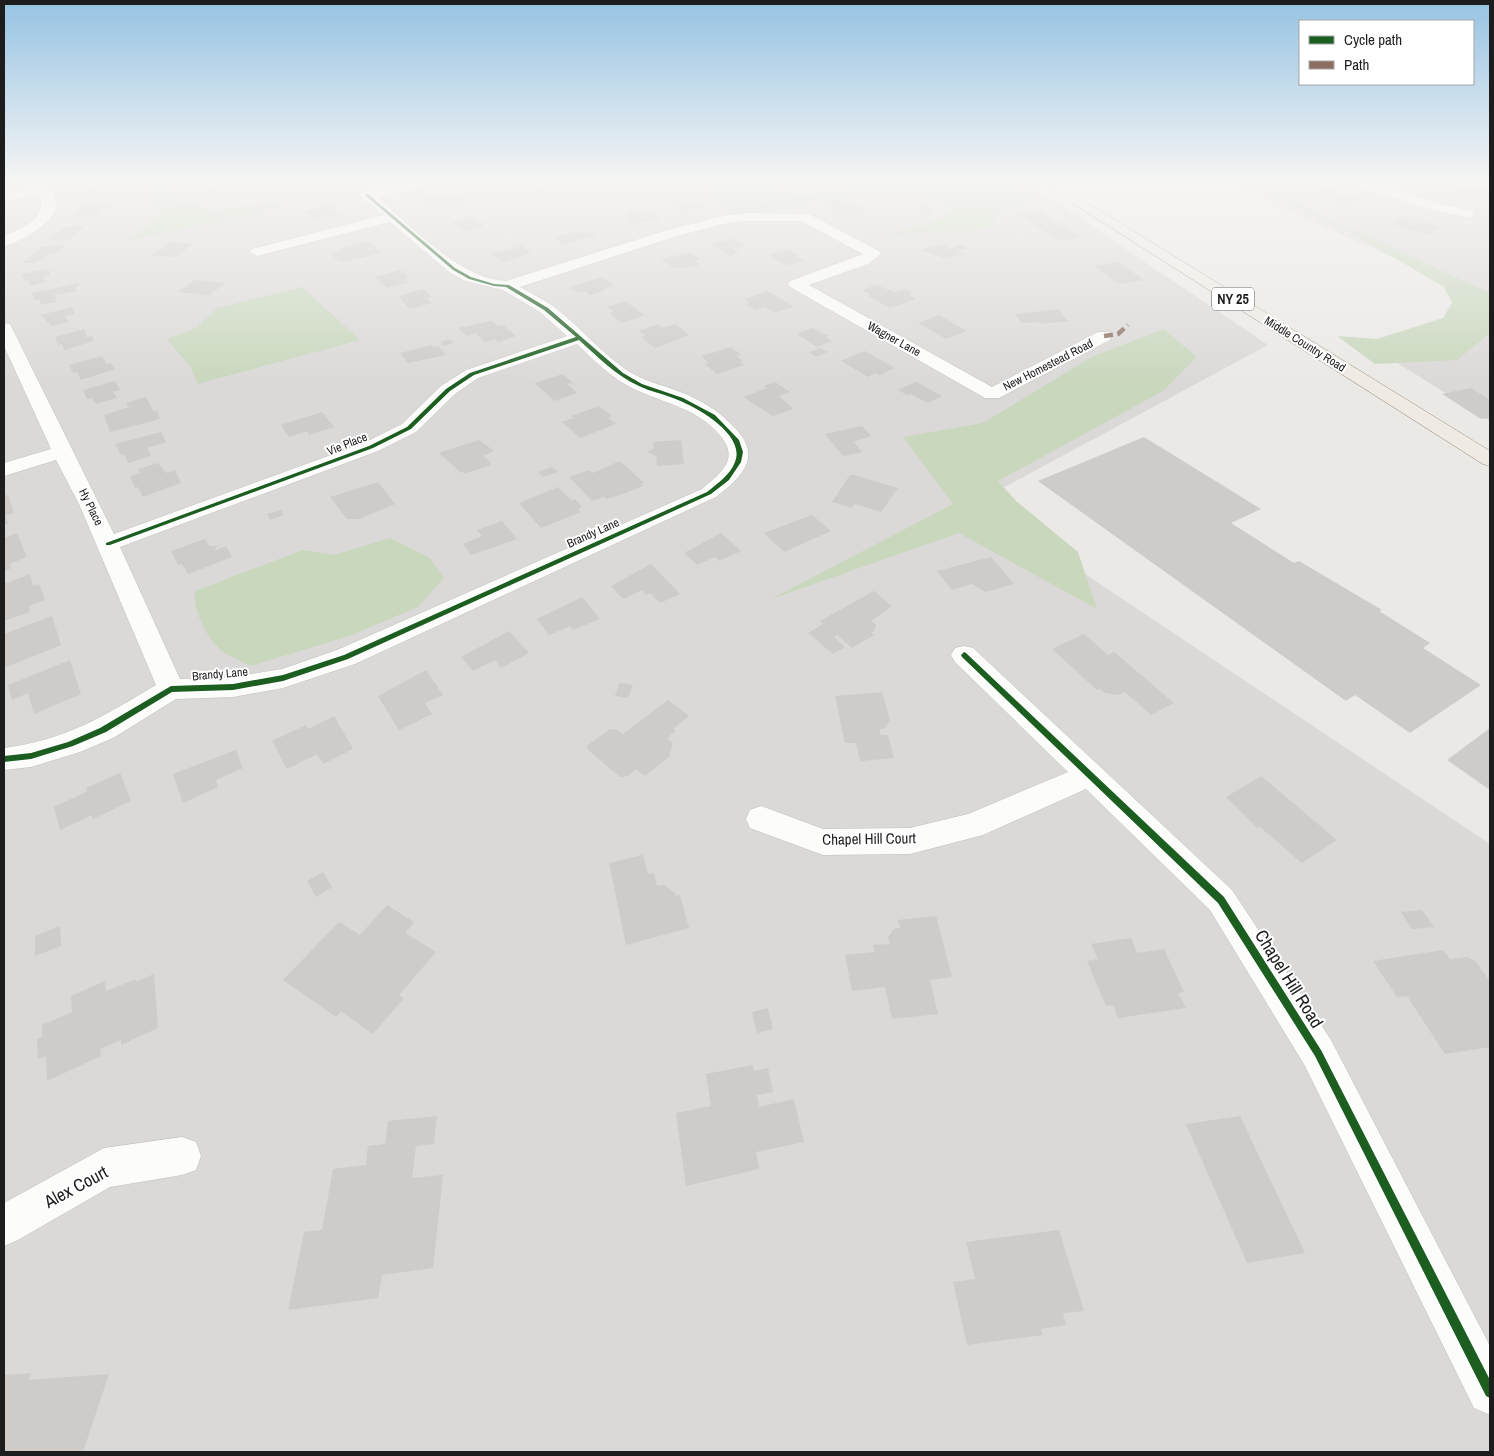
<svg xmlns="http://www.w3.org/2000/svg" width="1494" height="1456" font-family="'Archivo Narrow',sans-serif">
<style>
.residential{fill:#dad9d7}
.forest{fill:#c9d7bd}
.building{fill:#cecbc9}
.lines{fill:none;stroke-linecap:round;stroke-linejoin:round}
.minor-casing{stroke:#c1c0be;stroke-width:1}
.primary-casing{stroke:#9f9485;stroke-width:1}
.minor{fill:#fcfcfb;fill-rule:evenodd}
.primary{fill:#efeae4;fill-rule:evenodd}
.quiet{stroke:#8d6e63;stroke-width:4.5;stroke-dasharray:9 4.5;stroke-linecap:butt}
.cycleway-casing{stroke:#fff;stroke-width:3}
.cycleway{fill:#1b5e20;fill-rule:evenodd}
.labels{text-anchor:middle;stroke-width:4;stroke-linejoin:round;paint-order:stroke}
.far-street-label{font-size:12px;fill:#1d1d1d;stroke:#fff}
.shield{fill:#fff;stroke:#616161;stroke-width:1}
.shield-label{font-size:14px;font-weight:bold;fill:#1d1d1d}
.street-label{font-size:15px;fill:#1d1d1d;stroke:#fff}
.near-street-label{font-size:18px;fill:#1d1d1d;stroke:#fff}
</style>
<rect width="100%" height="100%" fill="#ebe9e6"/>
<g class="residential">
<path d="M4 181H1025L1268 345 977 502 1490 844V1452H4Z"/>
<path d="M1222 181H1490V421L1383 354 1486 299Z"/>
</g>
<g class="forest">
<path d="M146 181H164L178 199 208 210 293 203 240 217 128 240 159 216 155 194Z"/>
<path d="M714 181H742L783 192 817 193 863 186 882 187 881 181H1007L1030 198 997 214 993 226 972 230 886 235 942 219 953 209 934 195 894 192 826 196 788 210 736 213 701 183Z"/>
<path d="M1240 181H1247L1490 293V333L1457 360 1375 364 1337 336 1377 339 1443 318 1452 303 1444 287 1355 235Z"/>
<path d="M302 287 360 340 198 384 190 366 166 339 196 328 217 308Z"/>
<path d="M1164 329 1197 357 1163 391 998 481 1016 501 1078 552 1097 609 959 533 771 599 953 504 903 437 983 423 1093 356Z"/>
<path d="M390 538 430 558 444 578 418 607 352 635 251 666C242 661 230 657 222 651 206 637 193 611 195 591L303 550 334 555Z"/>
</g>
<g class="building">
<path d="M308 181H341L345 185 331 188 327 184 286 192 281 186Z"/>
<path d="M602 181H638L614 187Z"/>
<path d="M219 183 248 187 232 195 203 190Z"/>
<path d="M557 183 568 190 541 196 530 189Z"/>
<path d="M1479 186 1490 190V199L1486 200 1454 190Z"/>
<path d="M99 187 100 192 110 190 111 195 81 200 79 198 78 194 83 193V190Z"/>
<path d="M1329 187 1359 200 1343 203 1314 190Z"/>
<path d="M455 193 465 202 434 209 423 200Z"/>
<path d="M679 199 683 201 690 199 703 206 680 211 668 202Z"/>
<path d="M835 199 845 201 866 210 847 216 823 203Z"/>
<path d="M110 203 98 215 73 217 82 205Z"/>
<path d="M329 205 340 214 315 220 304 211Z"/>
<path d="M924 206 935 211 927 214 915 208Z"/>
<path d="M642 209 650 210 663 219 633 224 624 218 630 216 625 213Z"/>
<path d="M1038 210 1080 237 1058 241 1016 213Z"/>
<path d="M474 216 486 226 463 232 450 222Z"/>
<path d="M1401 216 1439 226 1428 235 1390 225Z"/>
<path d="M67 226H85L70 240 47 239Z"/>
<path d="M579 231 582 233 590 231 596 235 562 244 554 237Z"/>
<path d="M734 239 746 245 732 249 739 253 730 256 710 244Z"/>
<path d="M369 241 381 253 344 262 337 260 331 254 343 250 341 249Z"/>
<path d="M170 242 194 244 175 257 150 256Z"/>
<path d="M940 244 951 249 959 244 968 248 957 251 962 254 946 259 920 250Z"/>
<path d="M54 245H67L54 254H48L36 263H23L41 247H51Z"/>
<path d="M522 246 531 253 503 263 492 254Z"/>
<path d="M788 249 800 256 797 257 804 261 788 266 769 255Z"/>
<path d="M690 253 701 260 695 261 699 264 698 266 676 269 661 259Z"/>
<path d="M1118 262 1144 280 1119 284 1094 266Z"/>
<path d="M48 269 51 275 44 277 46 282 30 286 28 280 24 281 22 274Z"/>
<path d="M400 270 408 277 404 278 409 282 387 288 375 277Z"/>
<path d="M602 277 614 285 604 288 606 290 590 295 585 291 578 293 569 287Z"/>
<path d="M195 280 226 283 209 295 178 292Z"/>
<path d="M80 283 76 288 77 291 55 295 57 302 41 305 40 299 34 301 32 293Z"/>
<path d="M876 285 895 292 906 289 911 292 909 295 916 299 890 308 868 296 871 295 862 290Z"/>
<path d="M424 289 432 297 427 298 432 303 410 309 398 296Z"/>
<path d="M768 291 794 307 775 313 765 307 755 310 745 304 750 303 744 299Z"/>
<path d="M625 301 645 315 622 323 608 313 614 312 607 307Z"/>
<path d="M71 307 75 314 65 316 69 322 51 326 41 315Z"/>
<path d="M1058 309 1068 321 1040 324 1038 322 1022 323 1015 314Z"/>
<path d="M939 315 967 331 946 339 918 323Z"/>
<path d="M492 321 498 326 503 325 516 336 498 342 495 339 485 342 476 333 466 336 458 328Z"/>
<path d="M658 324 663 328 676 324 689 335 655 348 641 337 646 336 639 331Z"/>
<path d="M812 328 829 336 826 337 832 341 817 347 797 334Z"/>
<path d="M84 329 87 337 92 336 94 341 65 350 62 344 58 345 55 337Z"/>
<path d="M450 339 454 343 444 346 440 342Z"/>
<path d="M432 345 434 347 438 346 446 355 408 363 400 353Z"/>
<path d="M731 347 741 355 736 356 743 361 740 362 744 365 717 374 705 364 709 363 701 356Z"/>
<path d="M821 348 828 352 816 357 809 352Z"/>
<path d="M865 351 895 368 879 375 875 373 868 377 841 361Z"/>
<path d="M102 356 106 364 111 363 115 369 81 380 77 372 73 373 69 365Z"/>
<path d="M563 374 573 383 567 384 577 393 554 401 535 383Z"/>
<path d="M115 381 120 390 113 392 117 398 96 404 92 398 87 399 83 390Z"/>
<path d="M775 382 790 392 779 396 793 409 773 416 743 397 767 388 764 386Z"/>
<path d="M916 382 942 396 928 403 911 394 907 395 898 390Z"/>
<path d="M1471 388 1490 400V418L1481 419 1442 394Z"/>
<path d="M146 397 154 412 157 411 160 419 110 432 104 415 129 407 126 403Z"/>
<path d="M599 406 612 416 608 418 616 424 580 438 562 422 573 418 571 416Z"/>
<path d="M322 412 334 427 309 435 307 431 289 437 281 425Z"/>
<path d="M862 426 871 436 854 442 862 452 843 456 825 434Z"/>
<path d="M161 432 166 442 147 448 151 456 128 463 124 454 121 455 115 444Z"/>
<path d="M1144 437 1261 509 1231 523 1294 563 1299 561 1382 610 1379 611 1430 643 1423 648 1481 685 1410 733 1355 695 1346 701 1038 481Z"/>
<path d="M479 440 494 451 483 456 490 462V465L480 469 466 473 460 472 439 453Z"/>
<path d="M681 440 684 464 657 466 656 456 648 452 654 448 653 442Z"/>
<path d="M620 461 644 483 641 484 643 486 617 496 606 499 604 497 592 501 569 477 589 470 593 473Z"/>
<path d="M158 463 166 473 175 470 181 483 143 497 138 487 135 488 130 476 140 473 138 469Z"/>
<path d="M552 467 558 472 543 477 538 472Z"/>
<path d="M850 475H854L898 488 881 512 855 504 852 508 832 502Z"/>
<path d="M378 482 395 504 359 519H347L330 497Z"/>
<path d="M558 487 572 501 575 499 582 507 578 509 581 512 541 528 519 503Z"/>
<path d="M8 495 14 513 6 515 8 524 4 525V496Z"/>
<path d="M281 510 284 515 270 520 267 514Z"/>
<path d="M812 515 831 531 784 552 764 533Z"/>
<path d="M502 521 517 539 471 555 463 544 482 536 477 530Z"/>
<path d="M17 533 27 557 9 564 11 568 4 571V538Z"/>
<path d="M721 533 741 551 719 561 715 557 697 565 684 553Z"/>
<path d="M205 539 209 546H217L214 551 226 546 232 557 188 574 182 564 178 565 171 551Z"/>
<path d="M991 557 1014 584 986 592 972 584 952 590 937 571Z"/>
<path d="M651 564 680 594 660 603 650 593 646 595 642 590 623 599 611 586Z"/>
<path d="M30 574 33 586 39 584 45 600 29 606 30 612 4 621V584Z"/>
<path d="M874 591 892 606 871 621 876 624 875 630 871 633 874 635 852 648 837 635 834 637 845 647 833 654 808 633 823 624 820 621Z"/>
<path d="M582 597 600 619 573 630 570 626 549 635 537 619Z"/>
<path d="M52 616 61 645 4 668V634Z"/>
<path d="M509 631 529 653 501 668 495 660 473 671 461 657Z"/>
<path d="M1084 634 1108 655 1114 652 1174 703 1151 715 1125 692 1118 695 1105 693 1100 689 1097 690 1052 649Z"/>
<path d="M70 660 81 694 34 714 28 693 12 700 8 685Z"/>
<path d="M426 670 443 695 425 703 432 714 399 730 378 696Z"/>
<path d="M619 683 633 685 628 698 615 696Z"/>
<path d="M882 692 890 720 884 729H879L881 735H888L894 758 860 761 856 743H845L835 696Z"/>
<path d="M668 700 689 716 673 729 676 731 667 738 673 743 669 757 645 776 636 769 628 776 620 777 587 749V746L610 729H616L623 734Z"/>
<path d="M334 716 353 749 323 764 317 754 287 769 272 741 306 725 308 729Z"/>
<path d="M1490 728V790L1447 760Z"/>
<path d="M236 750 243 768 216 780 218 787 183 803 173 774Z"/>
<path d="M120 773 131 801 93 819 92 815 60 830 54 807 88 791 86 788Z"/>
<path d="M1261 776 1337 840 1302 863 1260 827 1257 828 1226 797Z"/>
<path d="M643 855 648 874 654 873 657 886 664 885 675 893 676 896 680 895 689 928 626 945 609 863Z"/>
<path d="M323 872 332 887 316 897 307 881Z"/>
<path d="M387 905 414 922 405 933 436 952 399 995 404 998 373 1034 341 1011 336 1017 283 980 339 922 360 935Z"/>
<path d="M1422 910 1434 927 1412 929 1401 912Z"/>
<path d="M936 916 952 977 930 980 938 1014 892 1019 885 987 852 991 845 955 875 952 873 945 890 944 888 937 894 929 900 928 898 920Z"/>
<path d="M60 926 61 946 35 956V936Z"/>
<path d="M1131 938 1137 953 1164 949 1184 992 1178 993 1186 1008 1118 1018 1113 1005 1106 1006 1087 961 1098 959 1091 944Z"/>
<path d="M1443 950 1450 959 1467 957 1475 961 1490 981V1047L1445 1054 1407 996 1397 997 1373 961Z"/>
<path d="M154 974 158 1028 121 1045V1040L100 1049 101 1056 47 1081 46 1056 38 1059 37 1039 42 1037V1025L72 1012 71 996 105 981 106 991 136 979V982Z"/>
<path d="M768 1008 773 1029 757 1033 752 1012Z"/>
<path d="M753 1065 754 1071 768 1068 773 1092 757 1095 759 1107 794 1099 804 1142 756 1152 759 1169 686 1186 676 1113 711 1106 706 1074Z"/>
<path d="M437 1116 434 1144 416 1146 412 1178 443 1175 433 1268 382 1275 378 1298 288 1310 304 1232 322 1230 333 1169 366 1165 368 1146 385 1144 388 1121Z"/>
<path d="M1240 1116 1305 1253 1247 1263 1186 1124Z"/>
<path d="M1059 1230 1084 1311 1063 1313 1066 1325 1041 1329 1043 1335 967 1345 953 1282 975 1279 966 1242Z"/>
<path d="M32 1373 28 1380 109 1374 83 1452H4V1375Z"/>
</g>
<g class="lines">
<defs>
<g id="minor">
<path d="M33 181H45C50 188 56 195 56 204 56 223 19 243 4 246V236C23 226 47 221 40 194L4 202V194L36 187Z"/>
<path d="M414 181H435L434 184 377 197C413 227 458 278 506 281L664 231 722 216 746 213 809 214 879 251 881 254 868 264 809 285 992 387 1098 332H1110L1112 336 1110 340 999 398H985L790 287 788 284 790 281 863 254 801 221H746L723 224 674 237 520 287C531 293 543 299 553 306 579 326 601 353 628 371 647 383 668 386 688 395 707 404 721 413 735 428 763 457 742 477 716 497L355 664 283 688 233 697 176 699 113 738 80 752 31 767 4 770V748C66 740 104 716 156 685L79 504 56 460 4 476V463L51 449 4 346V323L10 324 12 328 114 534 364 443 402 424 441 386 466 370 567 336 540 312 503 290 465 281 449 272 390 222 257 256 250 252 252 249 383 215 362 198 360 195 362 192ZM577 344C594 360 612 379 634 389 663 403 694 407 717 432 741 457 724 471 702 489L337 650 282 669 233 677 180 679 120 547 378 451 416 432 455 394 478 378Z"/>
<path d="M1352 181H1369L1437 203 1473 211 1475 214 1468 218 1428 209 1353 184Z"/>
<path d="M964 646 973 648 1232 890 1331 1040 1490 1346V1415L1474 1408 1305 1066 1210 910 1086 789 983 835 910 854 823 855 750 828 746 819 750 810 761 806 823 829 910 828 968 814 1068 772 955 662 951 655 955 648Z"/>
<path d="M182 1137 196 1142 201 1156 196 1170 182 1175 110 1187 18 1240 4 1246V1203L104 1148Z"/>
</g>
<path id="primary" d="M1038 181H1052L1490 451V466L1483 464Z"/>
</defs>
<use href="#minor" class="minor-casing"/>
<use href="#primary" class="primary-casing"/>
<use href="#minor" class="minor"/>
<use href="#primary" class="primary"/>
<path class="quiet" d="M1104 336 1118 334 1128 325"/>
<defs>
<g id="cycleway">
<path d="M366 194H368L455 268 471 277 494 284 509 285 548 308 623 373 642 384 683 398 715 415 739 440 743 452 741 462 729 480 711 494 348 659 283 681 233 690 172 692 106 732 73 746 31 759 4 762V756L31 753 68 742 100 728 171 686 233 684 283 675 344 655 707 492C718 483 730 475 735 462 746 435 698 408 678 400 665 394 651 392 639 386 616 376 597 356 579 340L474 375 450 391 411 429 373 448 110 545H106V543L369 446 407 427 446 389 470 373 576 337 544 310 506 287 494 286 469 279 453 270 366 196Z"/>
<path d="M964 652 966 653 1224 897 1321 1050 1490 1380V1398L1486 1396 1315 1056 1218 903 962 657 961 655Z"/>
</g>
</defs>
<use href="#cycleway" class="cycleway-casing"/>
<use href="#cycleway" class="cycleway"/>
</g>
<linearGradient id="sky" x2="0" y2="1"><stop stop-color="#96c3e3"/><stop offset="0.47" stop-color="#f6f5f4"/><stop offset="1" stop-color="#f6f5f4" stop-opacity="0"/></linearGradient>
<rect width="1494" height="384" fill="url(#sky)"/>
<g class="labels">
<g class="far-street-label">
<text transform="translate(894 339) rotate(29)" y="4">Wagner Lane</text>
<text transform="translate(1305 344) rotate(32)" y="4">Middle Country Road</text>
<text transform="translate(1048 365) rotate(-27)" y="4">New Homestead Road</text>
<text transform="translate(347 444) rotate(-22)" y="4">Vie Place</text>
<text transform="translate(91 507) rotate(64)" y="4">Hy Place</text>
<text transform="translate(593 533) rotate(-24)" y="4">Brandy Lane</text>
<text transform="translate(220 674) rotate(-5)" y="4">Brandy Lane</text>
</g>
<rect class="shield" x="1212" y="287.5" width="42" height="23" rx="4"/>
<g class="shield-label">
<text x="1233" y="304">NY 25</text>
</g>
<g class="street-label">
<text transform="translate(869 839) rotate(-1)" y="5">Chapel Hill Court</text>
</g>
<g class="near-street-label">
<text transform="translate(1289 979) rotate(58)" y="6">Chapel Hill Road</text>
<text transform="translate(76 1187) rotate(-28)" y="6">Alex Court</text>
</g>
</g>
<rect width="1494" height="1456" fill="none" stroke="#1d1d1d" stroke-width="10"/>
<rect x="1299" y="20" width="175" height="65" fill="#ffffff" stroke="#a5a5a5"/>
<rect x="1309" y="36" width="25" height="8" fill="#1b5e20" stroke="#a5a5a5"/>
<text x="1344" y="45" font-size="15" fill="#1d1d1d">Cycle path</text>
<rect x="1309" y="61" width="25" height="8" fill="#8d6e63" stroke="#a5a5a5"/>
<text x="1344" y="70" font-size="15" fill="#1d1d1d">Path</text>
</svg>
